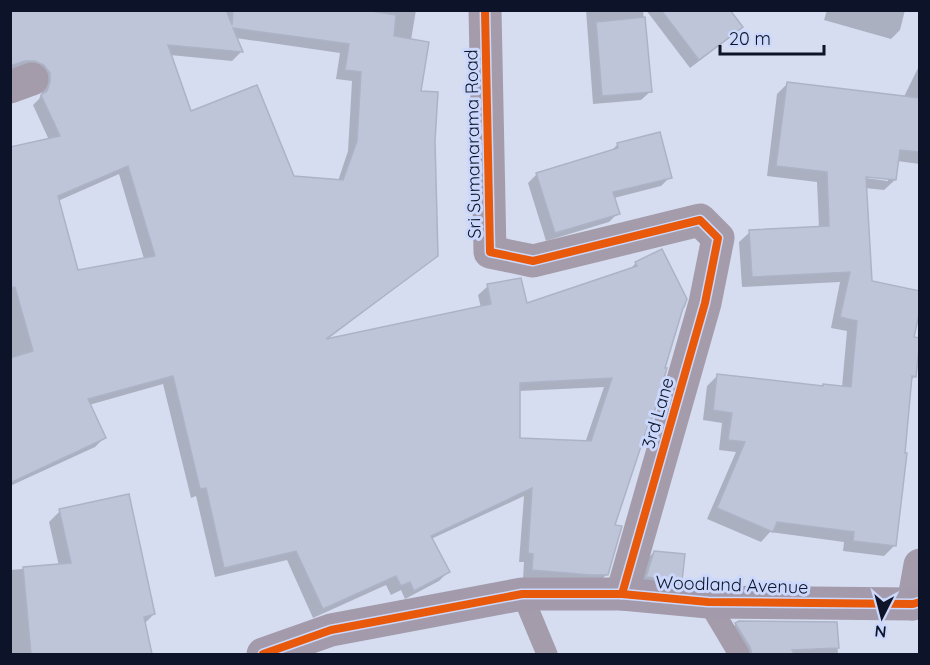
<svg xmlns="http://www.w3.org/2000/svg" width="930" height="665" font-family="Quicksand,sans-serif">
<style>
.shadow{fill:#0003;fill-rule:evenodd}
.building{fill:#bec5d9;stroke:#acb3c7;stroke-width:1.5;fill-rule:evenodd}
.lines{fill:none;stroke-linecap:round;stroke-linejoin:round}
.lane{stroke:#a49cab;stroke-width:21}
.street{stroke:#a49cab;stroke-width:33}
.secondary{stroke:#a39bac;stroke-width:33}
.cycleway-casing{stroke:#cbd8fc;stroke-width:11}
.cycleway{stroke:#e8590c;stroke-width:8}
.labels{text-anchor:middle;stroke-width:6;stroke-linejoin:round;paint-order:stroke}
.street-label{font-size:18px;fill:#0d1429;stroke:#cbd8fc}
</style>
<rect width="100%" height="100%" fill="#d6ddf1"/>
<g class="shadow">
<path d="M10 10H416L411 40 419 92 434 141 436 255 426 265 325 341 481 308 478 295 488 286 525 305 628 271 636 263 681 308 651 419 648 422 613 527 607 574 597 584 523 579 524 562H519L524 496 431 539 448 572 439 581 405 599 401 590 391 595 386 585 313 618 287 560 215 577 196 496 191 498 163 384 89 405 104 438 95 447 10 486V149L49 140 33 105 39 99 42 92 41 83 10 71ZM236 38 340 53 336 79 352 81 348 151 338 181 293 177 190 113 170 55 232 61 241 52ZM119 174 144 259 77 272 58 201ZM604 387 585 443 518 439 519 391Z"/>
<path d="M586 10H643L650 92 641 100 593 104Z"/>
<path d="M646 10H728L741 27 732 36 690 68Z"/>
<path d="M827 10H905L900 30 891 39 824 20Z"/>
<path d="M920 64V164L897 161 895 180 884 190 865 188 870 283 912 339 915 376 910 381 894 546 884 556 843 551 844 542 770 532 761 542 707 519 736 452 719 450 722 423 703 420 707 386 718 375 822 388 842 387 847 331 831 328 840 282 742 287 739 242 750 232 819 228 817 182 767 176 777 94 787 84 889 127ZM858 174 888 178V181L858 177Z"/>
<path d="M618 144 670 177 661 186 614 198 618 213 609 222 546 241 528 183 537 174 609 153Z"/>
<path d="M60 511 154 614 144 624 150 654H10V570L59 566 49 522Z"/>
<path d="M654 552 681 580 672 589 638 586 645 561Z"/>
<path d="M836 623 838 654H739L727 633 736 624Z"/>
</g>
<g class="building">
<path d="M10 10H226L232 25 233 10H365L396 15 394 36 429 42 421 91 438 92 435 141 438 256 326 339 491 304 487 284 521 278 527 303 637 266 635 262 662 249 687 299 684 307 683 308 665 368H667L652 420 650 419 615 525 622 526 608 575H590L532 570 533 554 528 553 532 488 431 536 450 572 414 591 410 582 401 586 396 576 323 609 296 551 224 568 206 488 200 489 173 376 88 399 106 438 10 483V358L33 351 15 287 10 288V147L60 136 41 95 47 91 50 82V73L44 65 35 61H25L10 66ZM233 28 349 44 345 70 361 72 357 141 343 180 294 176 257 85 191 111 168 45 243 52ZM128 166 155 256 78 270 58 196ZM612 378 591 441 520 438V383Z"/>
<path d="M661 10H730L743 27 699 60Z"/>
<path d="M645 17 652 92 602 96 596 22Z"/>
<path d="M787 82 920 98V152L900 150 896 180 866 177 872 281 920 291V310L914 337 920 338 916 377 912 376 905 453H907L896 546 853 541 854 532 777 522 773 532 717 508 745 442 728 440 732 413 713 410 717 374 823 386V384L851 387 857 321 840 317 850 272 752 277 749 230 829 226 827 172 776 166Z"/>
<path d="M660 132 672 178 613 192 620 214 555 233 536 173 618 148 617 143Z"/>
<path d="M129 494 155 614 144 617 152 654H31L23 567 71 563 59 509Z"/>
<path d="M654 551 685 554 682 581 646 577Z"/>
<path d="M739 621 837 622 839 648 792 650 794 654H752L750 647 735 623Z"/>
</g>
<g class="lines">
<g class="lane">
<path d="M522 594 547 654"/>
<path d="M708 602 739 654"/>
</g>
<g class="street">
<path d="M485 10 490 252 533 261 700 220 718 238 705 303 622 594"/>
<path d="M10 87 32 79"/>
<path d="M913 604 920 565"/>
</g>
<path class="secondary" d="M263 654 331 630 522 594H622L708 602 913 604 920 602"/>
<defs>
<g id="cycleway">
<path d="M485 10 490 252 533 261 700 220 718 238 705 303 622 594"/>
<path d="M263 654 331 630 522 594H622L708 602 913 604 920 602"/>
</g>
</defs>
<use href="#cycleway" class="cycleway-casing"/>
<use href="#cycleway" class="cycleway"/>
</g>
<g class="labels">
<g class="street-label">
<text transform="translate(473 144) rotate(-91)" y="6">Sri Sumanarama Road</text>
<text transform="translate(658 413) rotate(-74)" y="6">3rd Lane</text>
<text transform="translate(732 585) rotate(2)" y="6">Woodland Avenue</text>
</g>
</g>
<rect width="930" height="665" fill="none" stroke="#0d1429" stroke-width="24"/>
<g transform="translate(882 617) rotate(186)" stroke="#cbd8fc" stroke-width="4.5" paint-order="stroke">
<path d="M0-4.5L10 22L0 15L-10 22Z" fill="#0d1429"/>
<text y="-9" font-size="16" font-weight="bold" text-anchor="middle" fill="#0d1429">N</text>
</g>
<path d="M720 45v9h104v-9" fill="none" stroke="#0d1429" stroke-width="3"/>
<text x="729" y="45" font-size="18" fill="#0d1429" stroke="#cbd8fc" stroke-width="4.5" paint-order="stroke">20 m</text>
</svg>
